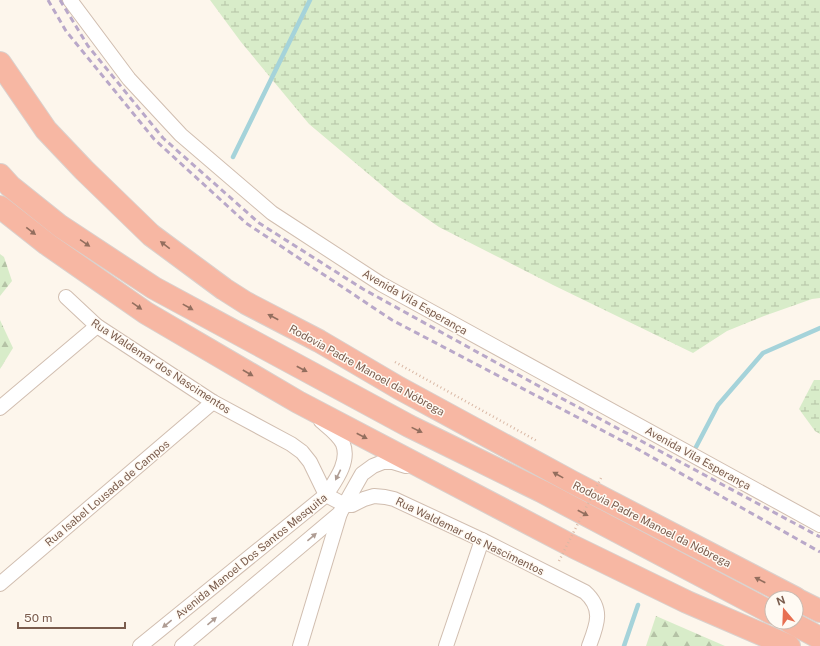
<svg xmlns="http://www.w3.org/2000/svg" width="820" height="646" font-family="'Public Sans',sans-serif">
<style>
.forest{fill:url(#forest-firs)}
.wetland{fill:url(#wetland-marsh)}
.lines{fill:none;stroke-linecap:round;stroke-linejoin:round}
.stream{stroke:#a5d3da;stroke-width:4.5}
.street-casing{stroke:#d1beb0;stroke-width:16}
.highway-casing{stroke:#dad1cd;stroke-width:24}
.path{stroke:#d9b8a5;stroke-width:2.5;stroke-dasharray:1 3;stroke-linecap:butt}
.street{stroke:#fff;stroke-width:14}
.highway{stroke:#f7b7a3;stroke-width:22}
.rail{stroke:#b9a8c9;stroke-width:3;stroke-dasharray:6 4;stroke-linecap:butt}
.path-bridge{stroke:#d9b8a5;stroke-width:2.5;stroke-dasharray:1 3;stroke-linecap:butt}
.oneway{fill:#936e5e}
.oneway2{fill:#af9d94}
.labels{text-anchor:middle;stroke-width:3;stroke-linejoin:round;paint-order:stroke}
.street-label{font-size:11px;fill:#7a5c4d;stroke:#fffaf3}
</style>
<defs>
<pattern id="forest-firs" width="22" height="20" patternUnits="userSpaceOnUse"><rect width="22" height="20" fill="#d8ecc9"/><path d="M5 1l3.5 6h-7zM16 11l3.5 6h-7z" fill="#b4c2a5"/></pattern>
<pattern id="wetland-marsh" width="20" height="14" patternUnits="userSpaceOnUse"><rect width="20" height="14" fill="#d8ecc9"/><path d="M1 5h8M5 5V1M11 12h8M15 12V8" fill="none" stroke="#b4c2a5"/></pattern>
</defs>
<rect width="100%" height="100%" fill="#fdf6ec"/>
<g class="forest">
<path d="M0 254 4 257 12 281 0 296Z"/>
<path d="M0 320 13 348 0 369Z"/>
<path d="M656 616 725 646H646Z"/>
</g>
<g class="wetland">
<path d="M210 0H820V298L812 299 764 316 727 331 693 353 553 285 439 227 397 198 309 124 241 42Z"/>
<path d="M814 380H820V434L815 431 799 409Z"/>
</g>
<g class="lines">
<g class="stream">
<path d="M233 157 310 0"/>
<path d="M696 447 718 405 763 353 820 328"/>
<path d="M624 646 638 605"/>
</g>
<defs>
<g id="street">
<path d="M70 0 129 79 181 135 272 213 381 284 820 525"/>
<path d="M66 297 97 326 213 402 291 444 302 452 310 462 326 495 345 505H352L364 499 374 496 385 497 394 499 482 540 585 592C604 609 597 625 589 646"/>
<path d="M0 408 97 326"/>
<path d="M0 584 213 402"/>
<path d="M140 646 326 495C335 481 350 462 343 444 339 435 328 427 321 421"/>
<path d="M182 646 340 513 362 474 373 466 383 462H393L406 466"/>
<path d="M300 646 340 513"/>
<path d="M446 646 482 540"/>
</g>
<g id="highway">
<path d="M0 63 46 130 84 170 151 235 224 289 246 303 319 341 399 388 572 482 795 598"/>
<path d="M0 175 10 186 60 226 154 288 409 426 541 491 772 613"/>
<path d="M0 207 47 244 146 313 298 402 574 547 687 602 789 646"/>
<path d="M796 599 820 611"/>
<path d="M790 622 820 638"/>
</g>
</defs>
<use href="#street" class="street-casing"/>
<use href="#highway" class="highway-casing"/>
<path class="path" d="M395 362 537 441"/>
<use href="#street" class="street"/>
<use href="#highway" class="highway"/>
<g class="rail">
<path d="M48 0 66 31 154 139 246 223 392 320 634 447 820 552"/>
<path d="M60 0 88 46 163 138 259 223 363 289 535 384 820 537"/>
</g>
<path class="path-bridge" d="M559 561 602 476"/>
</g>
<defs><path id="oneway-solid" d="M-6-.8H1V-3.2L6.5 0L1 3.2V.8H-6Z"/></defs>
<g class="oneway">
<use href="#oneway-solid" transform="translate(31 231) rotate(38)"/>
<use href="#oneway-solid" transform="translate(85 243) rotate(34)"/>
<use href="#oneway-solid" transform="translate(165 245) rotate(-143)"/>
<use href="#oneway-solid" transform="translate(137 306) rotate(35)"/>
<use href="#oneway-solid" transform="translate(188 307) rotate(29)"/>
<use href="#oneway-solid" transform="translate(273 317) rotate(-152)"/>
<use href="#oneway-solid" transform="translate(302 369) rotate(28)"/>
<use href="#oneway-solid" transform="translate(248 373) rotate(30)"/>
<use href="#oneway-solid" transform="translate(417 430) rotate(26)"/>
<use href="#oneway-solid" transform="translate(362 436) rotate(27)"/>
<use href="#oneway-solid" transform="translate(558 475) rotate(-151)"/>
<use href="#oneway-solid" transform="translate(583 513) rotate(28)"/>
<use href="#oneway-solid" transform="translate(760 580) rotate(-153)"/>
</g>
<g class="oneway2">
<use href="#oneway-solid" transform="translate(338 475) rotate(116)"/>
<use href="#oneway-solid" transform="translate(312 537) rotate(-40)"/>
<use href="#oneway-solid" transform="translate(212 621) rotate(-40)"/>
<use href="#oneway-solid" transform="translate(167 624) rotate(141)"/>
</g>
<g class="labels">
<g class="street-label">
<text transform="translate(415 302) rotate(30)" y="4">Avenida Vila Esperança</text>
<text transform="translate(161 366) rotate(33)" y="4">Rua Waldemar dos Nascimentos</text>
<text transform="translate(367 370) rotate(29)" y="4">Rodovia Padre Manoel da Nóbrega</text>
<text transform="translate(698 458) rotate(29)" y="4">Avenida Vila Esperança</text>
<text transform="translate(107 493) rotate(-40)" y="4">Rua Isabel Lousada de Campos</text>
<text transform="translate(652 524) rotate(27)" y="4">Rodovia Padre Manoel da Nóbrega</text>
<text transform="translate(470 536) rotate(26)" y="4">Rua Waldemar dos Nascimentos</text>
<text transform="translate(251 556) rotate(-39)" y="4">Avenida Manoel Dos Santos Mesquita</text>
</g>
</g>
<g transform="translate(784 610) rotate(341)"><circle r="19" fill="#fffaf3" stroke="#cabbb1"/>
<path d="M0-3L7 15L0 10L-7 15Z" fill="#e76f51"/>
<text y="-6" font-size="11" font-weight="bold" text-anchor="middle" fill="#7a5c4d">N</text>
</g>
<path d="M18 622v6h107v-6" fill="none" stroke="#7a5c4d" stroke-width="2"/>
<text x="24" y="622" font-size="12" fill="#7a5c4d" stroke="#fffaf3" stroke-width="3" paint-order="stroke">50 m</text>
</svg>
